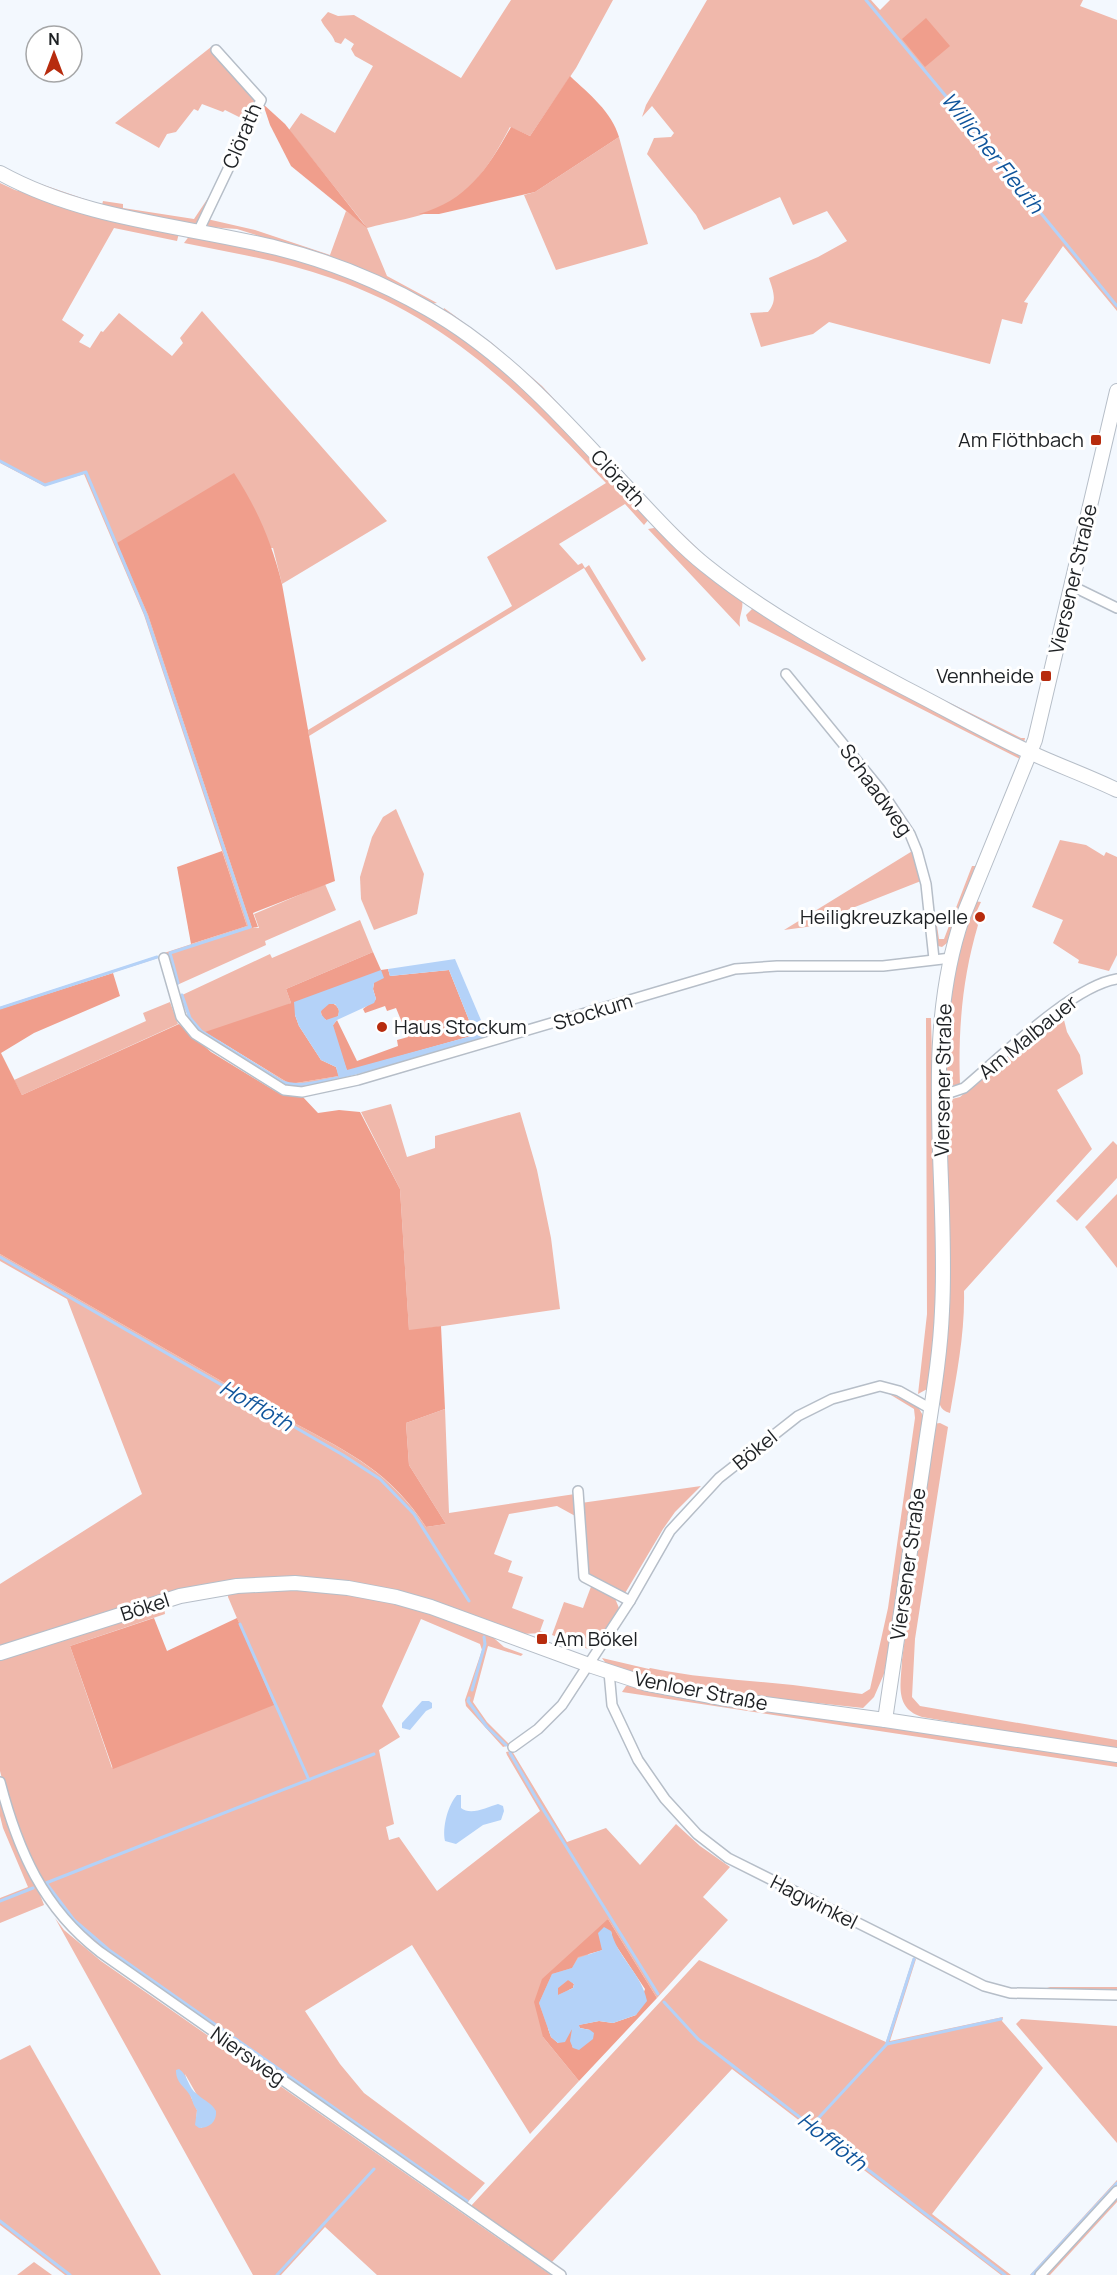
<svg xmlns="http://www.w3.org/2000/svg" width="1117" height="2275" font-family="Manrope,sans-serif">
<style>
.green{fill:#f0b8ab;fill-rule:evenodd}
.forest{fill:#f09e8c;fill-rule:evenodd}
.water{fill:#b4d2f8;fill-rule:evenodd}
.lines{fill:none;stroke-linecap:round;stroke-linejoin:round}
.stream{stroke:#b4d2f8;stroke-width:3}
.street-casing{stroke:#b6bec8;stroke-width:12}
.secondary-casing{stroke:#b6bec8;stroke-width:16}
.street{stroke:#fff;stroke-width:9}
.secondary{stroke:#fff;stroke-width:14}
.poi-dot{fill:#b72c0e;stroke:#fff;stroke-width:2}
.labels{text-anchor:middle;stroke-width:6;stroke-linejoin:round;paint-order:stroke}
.street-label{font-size:20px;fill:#1e2124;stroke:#fff}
.poi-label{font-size:20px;fill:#1e2124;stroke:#fff;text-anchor:end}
.water-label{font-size:21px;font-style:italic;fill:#0f549b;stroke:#fff}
</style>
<rect width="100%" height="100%" fill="#f3f8fe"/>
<g class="green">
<path d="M511 0H613L576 68 530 136 510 127C493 159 474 192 440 208 421 217 389 222 367 228L387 276 437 303 430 304 256 235 237 229 209 227 206 224 207 219 255 230 330 255 346 211 365 225 289 130 301 113 335 133 373 66 355 56 351 49 354 44 345 38 341 44 335 42C332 33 325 29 321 20L328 12 338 16 354 15 461 78Z"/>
<path d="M707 0H871L880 10 890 0H1083L1080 6 1117 20V311L1063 246 1024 302 1028 303 1022 324 1002 319 990 364 829 322 813 334 761 347 750 313 768 312C778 300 773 291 769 278L818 257 847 241 827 211 793 225 780 197 704 230 696 215 647 154 654 138 671 137 674 133 652 106 642 117 646 105Z"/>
<path d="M211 47 258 99 247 121 225 110 223 112 202 104 198 111 194 109 176 132 167 134 159 148 115 123Z"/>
<path d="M619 137 648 244 556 270 524 195 535 192Z"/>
<path d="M0 166 35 182 102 205 103 201 123 204V208L194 219 210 195 212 197 200 220 193 225 133 215 64 195 0 168Z"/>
<path d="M0 183 15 190 179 233 177 241 114 228 62 320 84 335 79 342 90 348 101 331 103 332 119 313 172 356 183 343 180 338 202 311 387 521 282 584 273 548 118 543 148 615 252 928H259L254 914 325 884 336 910 265 941 266 945 177 985 169 955 164 953 247 926 144 615 84 474 44 486 0 463Z"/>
<path d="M190 235 279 252 379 288 471 342 536 398 649 519 644 525 625 504 559 544 578 565 582 563 585 568 589 565 646 659 642 662 584 568 309 736 308 730 512 606 487 557 606 483C522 394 450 319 331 278 283 261 233 253 184 243Z"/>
<path d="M444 308 492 343 542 386 659 512 655 511 443 311Z"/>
<path d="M668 520C690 541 711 563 736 581 823 645 924 689 1021 738H1025L1024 743 826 642 741 589 667 525Z"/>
<path d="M654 528 661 529 742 600C744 610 738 616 740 627L648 529Z"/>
<path d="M752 609H755L832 657 1015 751 1019 755 1020 759 748 621 746 615Z"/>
<path d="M396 809 424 874 417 914 374 930 361 899 360 877 372 837 383 817Z"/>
<path d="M1060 840 1086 845 1104 856 1106 852 1117 857V955L1109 971 1078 963 1079 960 1053 943 1063 920 1032 907Z"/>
<path d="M914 850 921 881 827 918 828 924 784 930Z"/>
<path d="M972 866H976L947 943 942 947 938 946 934 927 937 926 939 939H944Z"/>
<path d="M974 901 981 902 973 919 978 925C962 979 958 1031 960 1086L944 1085 946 1028 957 952Z"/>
<path d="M360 920 373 952 286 989 291 1003 218 1041 290 1084 339 1076V1079L300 1087H289L200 1032 189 1019 180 996 270 954 272 958Z"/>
<path d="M157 956 158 958 0 1009V1007Z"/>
<path d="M170 1002 178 1024 22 1095 14 1080 146 1021 143 1013Z"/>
<path d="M1062 1012 1067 1032 1080 1055 1083 1074 1057 1090 1092 1149 964 1291C965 1332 957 1373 950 1413 939 1410 939 1403 938 1392L944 1101 960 1097Z"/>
<path d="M926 1018H931L938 1271 936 1324 929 1388 918 1394 927 1314Z"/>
<path d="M391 1104 407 1157 435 1148V1136L520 1112 537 1170 551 1238 560 1309 409 1331 400 1189 361 1112Z"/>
<path d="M1113 1141 1117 1145V1178L1077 1221 1056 1201Z"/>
<path d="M1117 1194V1268L1085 1227Z"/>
<path d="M0 1254 296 1424C351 1453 391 1474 426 1527L446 1524 409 1465 406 1423 445 1409 449 1513 575 1494 577 1517 557 1506 509 1514 494 1554 512 1561 508 1572 523 1577 512 1608 544 1620 540 1631 546 1633 520 1634 386 1590 255 1579 0 1647V1584L142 1494 67 1299 0 1261Z"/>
<path d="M886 1392 917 1405 925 1419 910 1531 884 1674 874 1697 863 1708 725 1693 649 1678 607 1665 602 1658 649 1669 650 1668C697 1678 745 1680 793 1685 816 1688 839 1691 862 1694L870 1689 888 1608 915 1418 914 1409Z"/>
<path d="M940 1423 948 1427 915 1639 912 1697 920 1706 1117 1740V1750L922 1717C894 1708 901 1684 902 1660L933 1424Z"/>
<path d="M701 1486 675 1512 663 1529 624 1595 587 1576 581 1503Z"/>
<path d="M592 1584 614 1596 619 1608 595 1645 588 1649 552 1635 564 1602 583 1608Z"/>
<path d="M303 1589 346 1593 398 1603 487 1632 504 1647 523 1654 521 1656 488 1646 473 1702 487 1722 510 1745 503 1747 466 1706 465 1700 482 1650 480 1644 421 1619 382 1706 400 1737 379 1750 394 1824 386 1827 389 1840 399 1837 437 1891 540 1811 507 1755 506 1752 512 1751 567 1842 606 1828 640 1865 676 1824 700 1846 730 1867 703 1897 728 1920 657 1998 608 1919 543 2037 579 2081 530 2134 412 1945 305 2011 340 2064 364 2093 485 2183 466 2204 107 1953 72 1922 41 1882 11 1814 0 1771V1659L164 1607 165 1614 70 1646 112 1768 239 1623 228 1597V1590Z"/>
<path d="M636 1685 898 1728 1117 1761V1767L622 1692 626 1686Z"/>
<path d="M0 1789 44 1905 0 1923V1898L28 1887 3 1828 0 1816Z"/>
<path d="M55 1918 64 1930 101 1961 551 2275H377L325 2227 281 2275H253ZM185 2074 197 2095 202 2128 196 2125 197 2110 191 2097Z"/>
<path d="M913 1958 916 1959 890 2041 1003 2017 1002 2021 1043 2068 932 2214 1011 2275H1001L732 2069 551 2263 470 2207 699 1960 886 2042Z"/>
<path d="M1047 1987H1117V1990H1057Z"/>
<path d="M1021 2019 1117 2026V2143L1016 2024Z"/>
<path d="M30 2045 161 2275H65L0 2225V2060Z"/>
<path d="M1117 2180V2187L1036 2275H1030Z"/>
<path d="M1117 2195V2202L1050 2275H1043Z"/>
<path d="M34 2262 52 2275H17Z"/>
</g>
<g class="forest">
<path d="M926 18 950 46 925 67 902 39Z"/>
<path d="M570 76C589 94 612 112 619 137L535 192 439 214H419C468 200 487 169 511 127L530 136Z"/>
<path d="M263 104 285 124 367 228 291 166 270 125Z"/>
<path d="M234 473C257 508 272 543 282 584L335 881 253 913 258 927 252 928 148 615 117 543Z"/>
<path d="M222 851 247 926 191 944 177 867Z"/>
<path d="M373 952 381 970 388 969 390 976 449 970 475 1035 347 1071 333 1030V1025L337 1020 357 1061 398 1046 397 1040 408 1037 396 1008 387 1011 385 1006 365 1013 363 1009 376 999 373 989 374 983 295 1015 299 1026 321 1060 336 1067 339 1076 290 1084 205 1032 291 1003 286 989Z"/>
<path d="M113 973 120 996 34 1033 1 1053 22 1095 179 1024 211 1052 275 1091 284 1095 302 1096 318 1113 339 1110 360 1112 400 1189 409 1330 441 1326 445 1409 406 1423 409 1465 446 1524 426 1527C392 1474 351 1453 296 1424L0 1254V1009Z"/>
<circle cx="330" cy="1012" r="9"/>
<path d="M154 1618 167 1651 237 1618 274 1705 113 1769 70 1646Z"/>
<path d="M608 1919 657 1998 579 2081 543 2037 534 2002 542 1979ZM611 1931 613 1941 645 1989 636 2015 613 2023 599 2021 578 2025 580 2028 590 2030 573 2048 571 2041 573 2030 571 2029 558 2043 551 2037 539 2003 552 1974 572 1968 578 1957 603 1950Z"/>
<path d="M568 1980 574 1984 573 1988 558 1995 556 1993 558 1988Z"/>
</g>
<g class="water">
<path d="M455 959 489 1039 339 1079 336 1067 321 1060 299 1026 295 1015 294 1002 381 970 384 978 374 983 373 989 376 999 374 1003 337 1020 333 1025 347 1070 475 1035 449 970 390 976 388 969ZM329 1004H335L339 1010 338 1016 326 1020 321 1014V1011Z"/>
<path d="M422 1701H429L432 1703V1708L426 1711 410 1730 402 1728V1723Z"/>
<path d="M457 1795H461V1808C471 1816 487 1807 498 1804L503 1806 504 1811 501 1820 483 1825 456 1844 445 1841C442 1827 448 1805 457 1795Z"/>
<path d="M604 1927 611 1931C617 1957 642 1974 647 2001L636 2015 613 2023 599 2021 579 2025 580 2028 590 2030 594 2033 593 2039 579 2050 573 2048 570 2041 572 2029 565 2042 558 2043 551 2037 539 2003 552 1974 572 1968 578 1958 602 1950 598 1933ZM568 1980 574 1984 573 1988 558 1995V1988Z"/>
<path d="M179 2069C188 2075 188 2088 197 2094 204 2101 211 2102 216 2111 217 2122 209 2128 199 2128L195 2125 197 2110C193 2105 193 2102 191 2097 185 2086 176 2084 176 2070Z"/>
</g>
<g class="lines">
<g class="stream">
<path d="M866 0 993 153 1018 190 1035 206 1117 306"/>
<path d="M0 461 45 485 86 472 146 615 250 927 170 953 178 983"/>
<path d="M182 995 190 1018 201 1031 281 1081C299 1089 319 1081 337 1078"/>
<path d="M0 1008 157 957"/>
<path d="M0 1257 343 1455 380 1479 414 1514 469 1601"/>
<path d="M240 1624 309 1780"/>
<path d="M472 1690 485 1644 484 1637"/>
<path d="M469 1698 468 1701 487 1727 506 1745"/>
<path d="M510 1753 536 1798 658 1994"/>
<path d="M374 1754 46 1883 74 1920 109 1950 467 2201"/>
<path d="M0 1901 33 1888"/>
<path d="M664 2002 698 2039 1005 2275"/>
<path d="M887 2043 914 1959"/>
<path d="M811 2126 887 2044 1001 2019"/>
<path d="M0 2221 70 2275"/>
<path d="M277 2275 374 2169"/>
<path d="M1032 2275 1117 2183"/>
</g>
<defs>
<g id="street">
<path d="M198 232 261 100 216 50"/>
<path d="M1072 586 1117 608"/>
<path d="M786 674 880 789 910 834 917 851 926 884 934 959"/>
<path d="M164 958 181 1017 195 1034 284 1090 302 1092 358 1080 735 969 777 966H883L951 958"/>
<path d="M940 1093H949L964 1088C1000 1058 1072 986 1117 979"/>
<path d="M578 1491 584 1577 630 1601"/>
<path d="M609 1672 612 1705 638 1760 665 1799 697 1834 728 1858 984 1986 1010 1993 1117 1995"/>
<path d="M513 1747 538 1729 562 1705 630 1601 670 1531 719 1478 798 1416 832 1399 880 1386 899 1391 931 1409"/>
<path d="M0 1782C18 1851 43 1908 100 1952L561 2275"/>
<path d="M1040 2275 1117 2191"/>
</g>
<g id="secondary">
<path d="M0 173C85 220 184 225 277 248 329 261 381 282 428 309 504 352 563 418 622 482 649 510 675 541 705 565 767 615 835 651 905 688 946 709 986 732 1027 751 1057 765 1088 776 1117 790"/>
<path d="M0 1653 180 1596 237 1586 295 1583 348 1588 396 1597 431 1607 589 1665 647 1684 720 1698 885 1720 1117 1755"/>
<path d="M885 1720C897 1634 910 1549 923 1464 930 1413 940 1362 942 1311 949 1184 920 1042 962 919L1035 740 1117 391"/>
</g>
</defs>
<use href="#street" class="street-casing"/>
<use href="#secondary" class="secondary-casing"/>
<use href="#street" class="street"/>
<use href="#secondary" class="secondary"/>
</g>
<g class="poi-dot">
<rect x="1090" y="434" width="12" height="12" rx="3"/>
<rect x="1040" y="670" width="12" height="12" rx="3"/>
<circle cx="980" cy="917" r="6"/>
<circle cx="382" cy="1027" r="6"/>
<rect x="536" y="1633" width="12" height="12" rx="3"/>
</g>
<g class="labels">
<g class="street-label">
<text transform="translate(242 136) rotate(-67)" y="7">Clörath</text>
<text transform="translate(618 478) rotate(47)" y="7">Clörath</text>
<text transform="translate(1073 579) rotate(-77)" y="7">Viersener Straße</text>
<text transform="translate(876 790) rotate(54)" y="7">Schaadweg</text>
<text transform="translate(593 1012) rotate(-17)" y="7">Stockum</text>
<text transform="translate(1028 1037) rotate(-39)" y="7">Am Malbauer</text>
<text transform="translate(943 1080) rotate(-89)" y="7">Viersener Straße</text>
<text transform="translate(755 1450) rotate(-39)" y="7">Bökel</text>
<text transform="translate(908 1564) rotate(-82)" y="7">Viersener Straße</text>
<text transform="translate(145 1607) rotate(-18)" y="7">Bökel</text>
<text transform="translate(701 1691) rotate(11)" y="7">Venloer Straße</text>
<text transform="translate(814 1902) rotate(27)" y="7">Hagwinkel</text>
<text transform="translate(248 2056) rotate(35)" y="7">Niersweg</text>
</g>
<g class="poi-label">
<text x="1084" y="447">Am Flöthbach</text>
<text x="1034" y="683">Vennheide</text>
<text x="968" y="924">Heiligkreuzkapelle</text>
<text x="394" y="1034" text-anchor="start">Haus Stockum</text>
<text x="554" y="1646" text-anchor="start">Am Bökel</text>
</g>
<g class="water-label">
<text transform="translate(992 153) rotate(51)" y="7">Willicher Fleuth</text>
<text transform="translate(256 1406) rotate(30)" y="7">Hofflöth</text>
<text transform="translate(832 2142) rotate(38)" y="7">Hofflöth</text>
</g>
</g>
<g transform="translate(54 54)"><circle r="28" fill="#ffffff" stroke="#a5a6a7" stroke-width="1.5"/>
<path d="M0-4.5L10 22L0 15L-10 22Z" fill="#b72c0e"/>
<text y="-9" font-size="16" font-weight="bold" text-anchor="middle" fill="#1e2124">N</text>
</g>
</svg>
